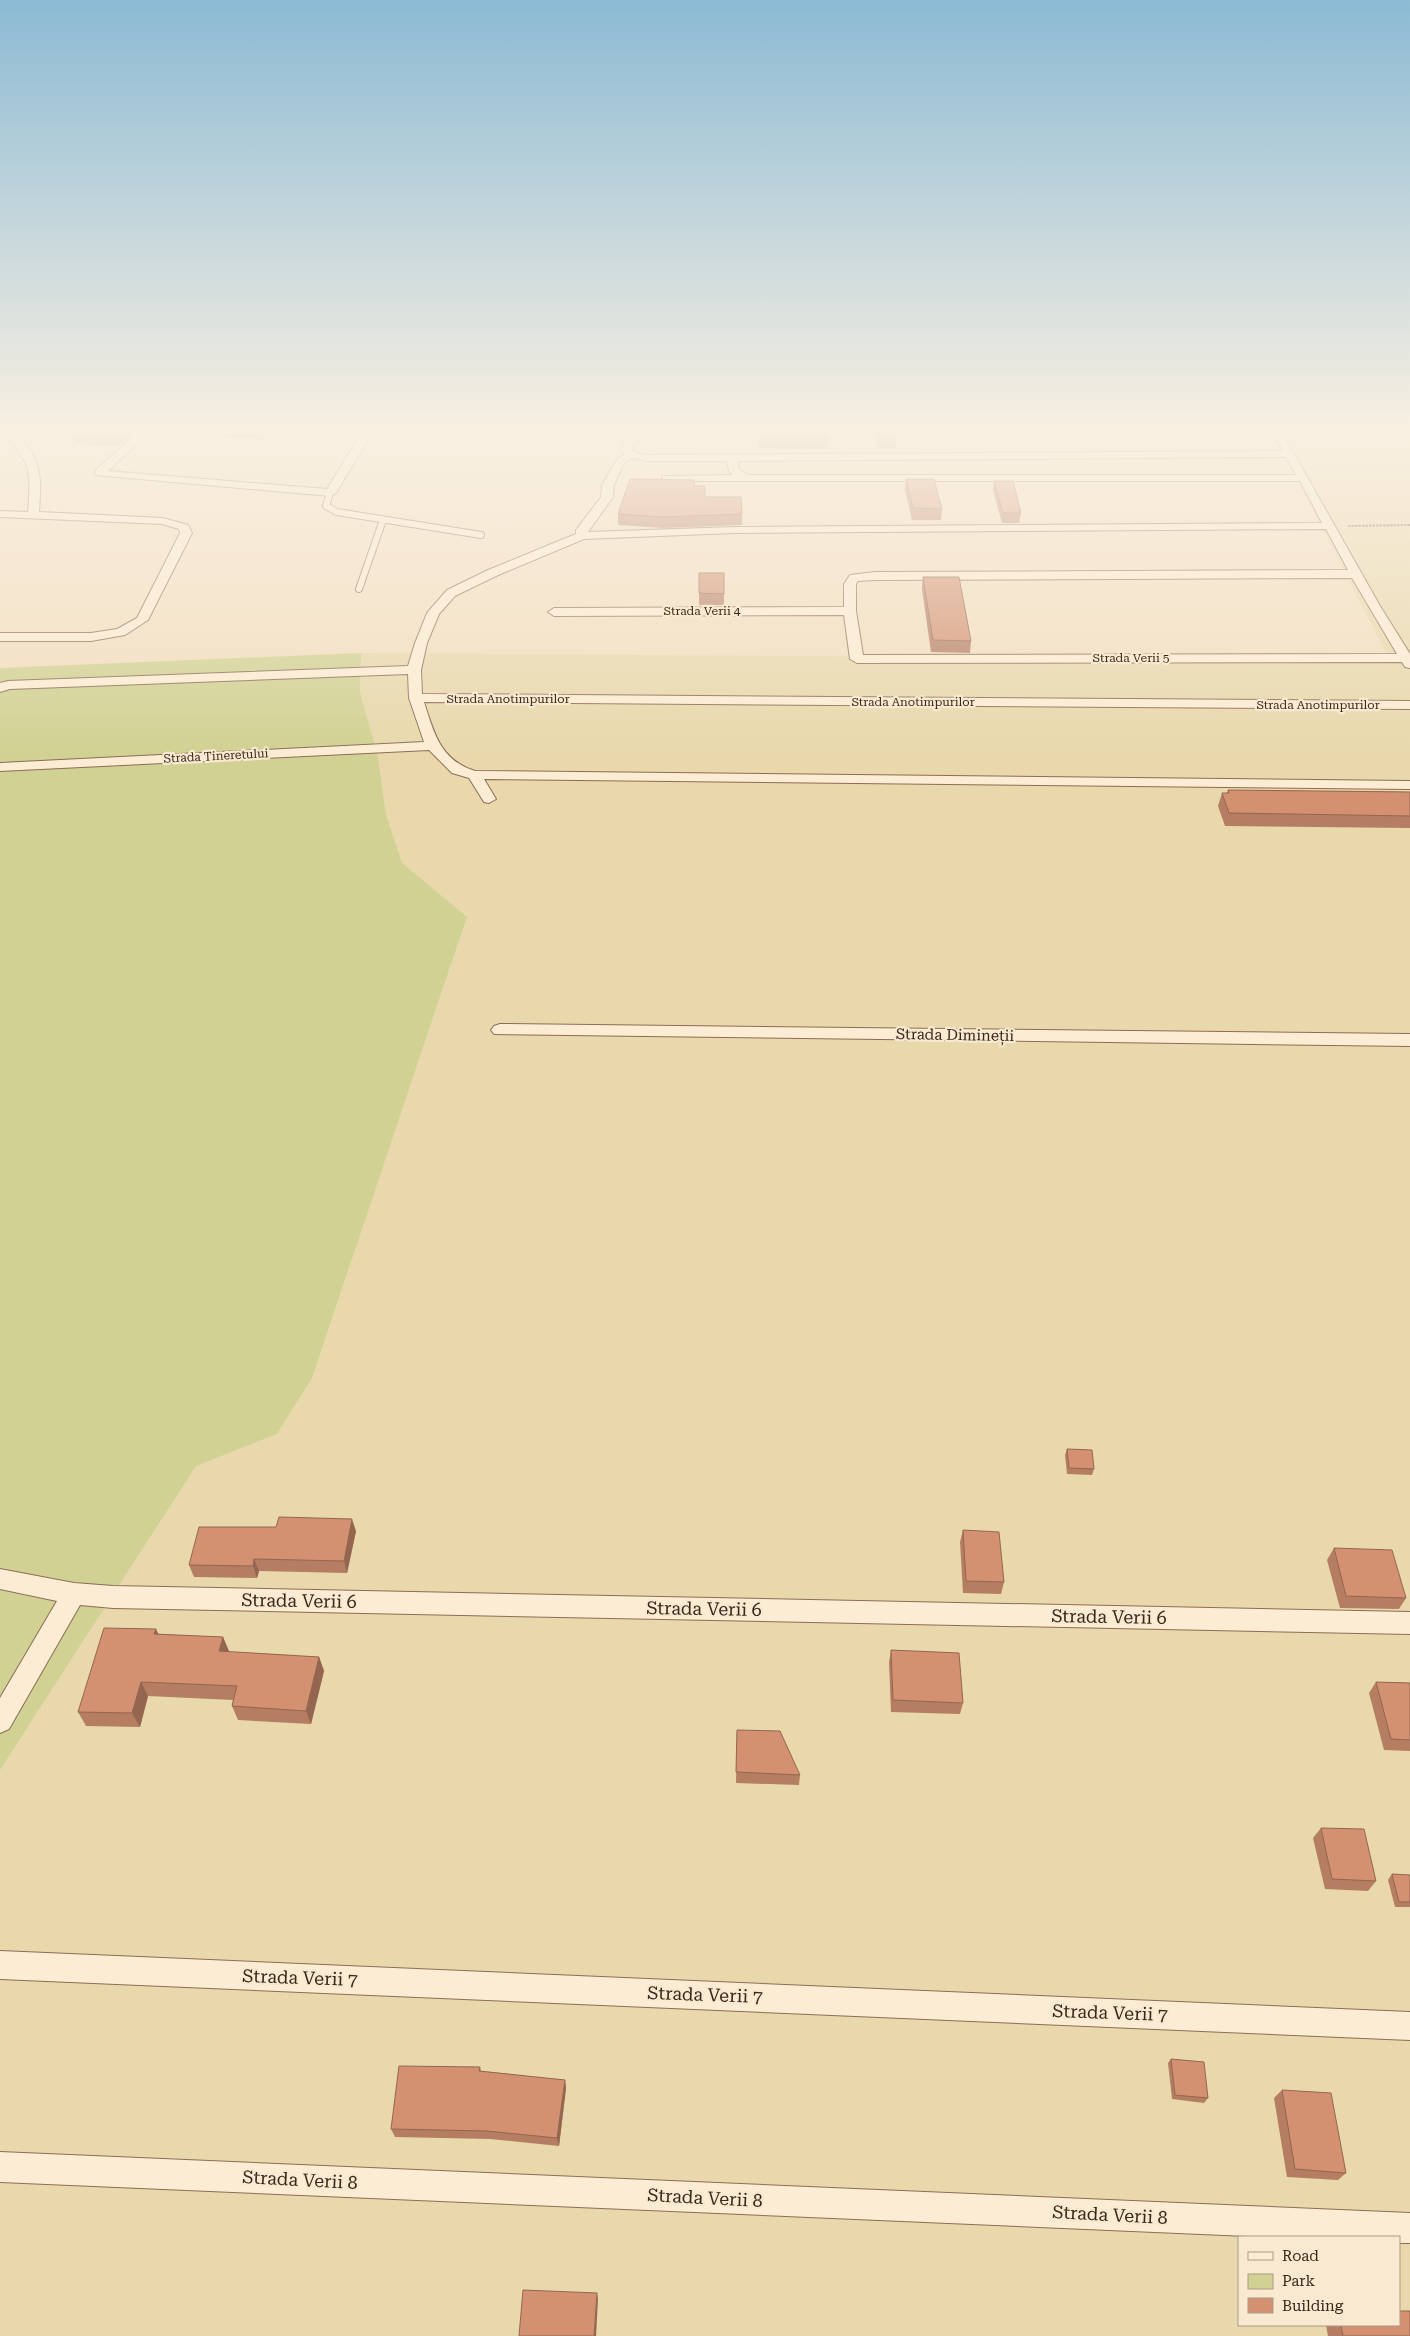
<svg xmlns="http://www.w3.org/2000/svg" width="1410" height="2336" font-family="'Roboto Serif',serif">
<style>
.farmland{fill:#e8d8ac;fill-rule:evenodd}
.green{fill:#d0d192}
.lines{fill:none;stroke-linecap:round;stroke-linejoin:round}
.lane-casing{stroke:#8c6d56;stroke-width:8}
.street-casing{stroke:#8c6d56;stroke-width:2}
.path{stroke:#8c6d56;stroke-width:2;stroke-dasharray:2.5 1;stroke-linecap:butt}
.lane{stroke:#fcecd3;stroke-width:6}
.street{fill:#fcecd3;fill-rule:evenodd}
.wall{fill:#b57d62}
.shaded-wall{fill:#946650}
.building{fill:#d39172;stroke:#946650}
.labels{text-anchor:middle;stroke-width:4.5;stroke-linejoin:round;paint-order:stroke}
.far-street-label{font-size:12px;fill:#3a271c;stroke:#f8e9d0}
.street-label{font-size:15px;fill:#3a271c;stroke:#f8e9d0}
.near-street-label{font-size:18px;fill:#3a271c;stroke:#f8e9d0}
</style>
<rect width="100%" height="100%" fill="#f2debf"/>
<path class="farmland" d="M1269 427H1410V2336H0V1770L196 1466 277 1434 312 1378 467 918 402 863 386 815 378 757 360 692 361 653 1390 660ZM1239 2237H1399V2325H1239Z"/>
<path class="green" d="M361 653 360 692 378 757 386 815 402 863 467 917 312 1378 277 1434 196 1466 0 1770V668Z"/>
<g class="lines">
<defs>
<g id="lane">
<path d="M330 493 326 506 337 512 481 535"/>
<path d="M359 589 383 520"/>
</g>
<g id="street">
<path d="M0 427H11C41 461 42 468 39 512L163 518 188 525 192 533 148 620 125 635 91 641H0V633H91L117 629 137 618 180 533 179 529 162 524 0 517V511L28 512C32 462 29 465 0 427Z"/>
<path d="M143 427H155L108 471 327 489 365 427H376L336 493 330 496 95 475V471Z"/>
<path d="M631 427H641L632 449 636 453 646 455 1283 451 1269 427H1279L1380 606 1410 654V668L1405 667 1402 662 857 663 850 659 844 615 554 616 548 612 554 608 844 607V584L850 575 875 572 1348 570 1326 529 734 533 584 539 496 576 455 596 439 614 427 643 421 670 422 694 1410 701V709L424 702C434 733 440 760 475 771L1410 781V789L484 779 496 799 489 803 484 802 469 778 452 773 429 750 0 771V763L424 742 409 698 408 674 10 689 0 692V683L8 681 408 666 415 643 427 613 447 590 488 570 576 534V530L601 497 602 485 617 459 625 454 621 450ZM1286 457 1296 475H748L739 469 738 461ZM633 458 646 461H727L729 471 733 475 663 476 662 478 667 481H1300L1322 523 734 527 588 532 613 497 614 485 622 467 626 461ZM1352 578 1397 654 863 655 856 611V584L858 581 875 580Z"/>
<path d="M500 1024 1410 1034V1046L494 1034 491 1030 494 1026Z"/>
<path d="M0 1569 74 1583 113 1586 1410 1612V1634L113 1608 80 1605 9 1729 0 1733V1698L57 1601 0 1589Z"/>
<path d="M0 1951 1410 2012V2040L0 1979Z"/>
<path d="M0 2152 1410 2213V2243H1399V2237H1270L0 2182Z"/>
</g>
</defs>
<use href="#lane" class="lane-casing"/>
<use href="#street" class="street-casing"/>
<path class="path" d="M1348 526 1410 525"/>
<use href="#lane" class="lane"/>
<use href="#street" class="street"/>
</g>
<g class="wall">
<path d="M59 427H140L116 447 75 443 73 435 76 433 60 430Z"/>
<path d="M196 427H277L267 437H263L260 440 198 434Z"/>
<path d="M758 427H827L829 438 828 449 759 448Z"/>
<path d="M874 427H895L897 437 896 448H877Z"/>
<path d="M906 479 942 509 941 520H912L905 490Z"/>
<path d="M994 481 1021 513 1019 523H1002L993 490Z"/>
<path d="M694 486 705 497 742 514V525L664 528 618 525V514Z"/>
<rect x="699" y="573" width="25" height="32"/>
<path d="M923 577 971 641 970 653 931 652 922 589Z"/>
<path d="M1228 790 1410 792V828L1225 826 1218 806 1222 793H1227Z"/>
<path d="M1067 1449 1094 1469 1092 1475 1067 1474 1065 1455Z"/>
<path d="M963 1530 1004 1582 1001 1594 963 1593 960 1542Z"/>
<path d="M356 1531 347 1573 259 1571 257 1578 194 1577 189 1565Z"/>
<path d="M1334 1548 1406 1598 1399 1609 1340 1608 1327 1560Z"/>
<path d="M158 1634 223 1637 229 1652 319 1657 324 1671 311 1724 238 1720 232 1706 233 1700 148 1696 140 1727 86 1726 78 1712Z"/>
<path d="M891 1650 963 1703 960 1714 891 1712 889 1662Z"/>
<path d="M1376 1682 1410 1683V1751L1384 1750 1369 1693Z"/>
<path d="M737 1730 800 1775 799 1785 736 1783Z"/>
<path d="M1321 1828 1376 1881 1368 1891 1325 1889 1313 1838Z"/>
<path d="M1392 1874 1410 1875V1907H1395L1388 1880Z"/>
<path d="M1171 2059 1208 2098 1204 2103 1172 2099 1168 2063Z"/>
<path d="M480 2067 481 2071 565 2080 566 2088 559 2146 490 2139 395 2137 391 2129Z"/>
<path d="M1282 2090 1346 2173 1338 2180 1287 2177 1274 2098Z"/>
<path d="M1326 2325H1399L1410 2336H1328Z"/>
</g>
<g class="shaded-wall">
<path d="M129 427H140L116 447 114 439Z"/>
<path d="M268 427H277L267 437 266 429Z"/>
<path d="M262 429 263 437 260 440 258 432Z"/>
<path d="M352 1519 356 1531 347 1573 344 1561Z"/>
<path d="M254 1559 259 1571 257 1578 253 1566Z"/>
<path d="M156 1629 163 1643 154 1634Z"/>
<path d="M223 1637 229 1651 226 1665 219 1651Z"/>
<path d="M319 1657 324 1671 311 1724 306 1711Z"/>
<path d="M141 1682 148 1696 140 1727 132 1713Z"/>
<path d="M565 2080 566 2088 559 2146 557 2138Z"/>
<path d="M597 2293 598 2299 596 2336H594Z"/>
</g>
<g class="building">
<path d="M83 427H129L114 439 73 435Z"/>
<path d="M212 427H268L266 429H262L258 432Z"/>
<path d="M759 427H827L829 438 760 437Z"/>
<path d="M877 427H895L897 437H878Z"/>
<path d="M630 479 694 480V486H705V497H741L742 514 663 517 618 514Z"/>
<path d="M906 479H934L942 509 913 508Z"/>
<path d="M994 481H1013L1021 513H1003Z"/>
<path d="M699 573H724V594L699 593Z"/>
<path d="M923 577H959L971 641 933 640Z"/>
<path d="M1228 790 1410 792V816L1229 813 1222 793H1229Z"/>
<path d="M1067 1449 1092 1450 1094 1469 1069 1468Z"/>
<path d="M279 1517 352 1519 344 1561 254 1559 253 1566 189 1565 199 1527H276Z"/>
<path d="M963 1530 999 1532 1004 1582 966 1581Z"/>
<path d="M1334 1548 1392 1550 1406 1598 1346 1596Z"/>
<path d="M104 1628 156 1629 154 1634 223 1637 219 1651 319 1657 306 1711 232 1706 237 1686 141 1682 132 1713 78 1712Z"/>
<path d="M891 1650 959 1653 963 1703 893 1700Z"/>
<path d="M1376 1682 1410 1683V1740L1391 1739Z"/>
<path d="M737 1730 780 1731 800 1775 736 1772Z"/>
<path d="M1321 1828 1364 1829 1376 1881 1332 1879Z"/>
<path d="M1392 1874 1410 1875V1902H1399Z"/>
<path d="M1171 2059 1204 2062 1208 2098 1175 2095Z"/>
<path d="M399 2066 480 2067 479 2071 565 2080 557 2138 487 2131 391 2129Z"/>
<path d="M1282 2090 1331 2093 1346 2173 1295 2169Z"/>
<path d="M523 2290 597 2293 594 2336H519Z"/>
<path d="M1399 2311H1410V2336H1343L1341 2325H1399Z"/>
</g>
<linearGradient id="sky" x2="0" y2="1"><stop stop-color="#8cbad4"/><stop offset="0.57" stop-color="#f9f0e2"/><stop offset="1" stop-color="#f9f0e2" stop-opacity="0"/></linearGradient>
<rect width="1410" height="755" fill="url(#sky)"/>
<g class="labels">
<g class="far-street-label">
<text x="702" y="615">Strada Verii 4</text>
<text x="1131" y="662">Strada Verii 5</text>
<text x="508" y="703">Strada Anotimpurilor</text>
<text x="913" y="706">Strada Anotimpurilor</text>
<text x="1318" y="709">Strada Anotimpurilor</text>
<text transform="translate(216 756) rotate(-3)" y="4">Strada Tineretului</text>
</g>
<g class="street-label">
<text transform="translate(955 1035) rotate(1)" y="5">Strada Dimineții</text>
</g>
<g class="near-street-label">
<text transform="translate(299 1601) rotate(1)" y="6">Strada Verii 6</text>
<text transform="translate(704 1609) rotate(1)" y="6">Strada Verii 6</text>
<text transform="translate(1109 1617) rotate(1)" y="6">Strada Verii 6</text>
<text transform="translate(300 1978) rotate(2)" y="6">Strada Verii 7</text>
<text transform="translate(705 1995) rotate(2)" y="6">Strada Verii 7</text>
<text transform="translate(1110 2013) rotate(2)" y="6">Strada Verii 7</text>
<text transform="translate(300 2180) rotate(3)" y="6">Strada Verii 8</text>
<text transform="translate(705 2198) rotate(3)" y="6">Strada Verii 8</text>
<text transform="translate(1110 2215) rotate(3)" y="6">Strada Verii 8</text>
</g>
</g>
<rect x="1238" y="2236" width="162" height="90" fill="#f8e9d0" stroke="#ac9b88"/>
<rect x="1248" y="2252" width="25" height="8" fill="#fcecd3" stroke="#ac9b88"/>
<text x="1282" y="2261" font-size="15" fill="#3a271c">Road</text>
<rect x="1248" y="2274" width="25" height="15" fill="#d0d192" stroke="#ac9b88"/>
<text x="1282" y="2286" font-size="15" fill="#3a271c">Park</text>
<rect x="1248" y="2298" width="25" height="15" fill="#d39172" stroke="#ac9b88"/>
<text x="1282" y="2311" font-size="15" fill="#3a271c">Building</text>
</svg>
